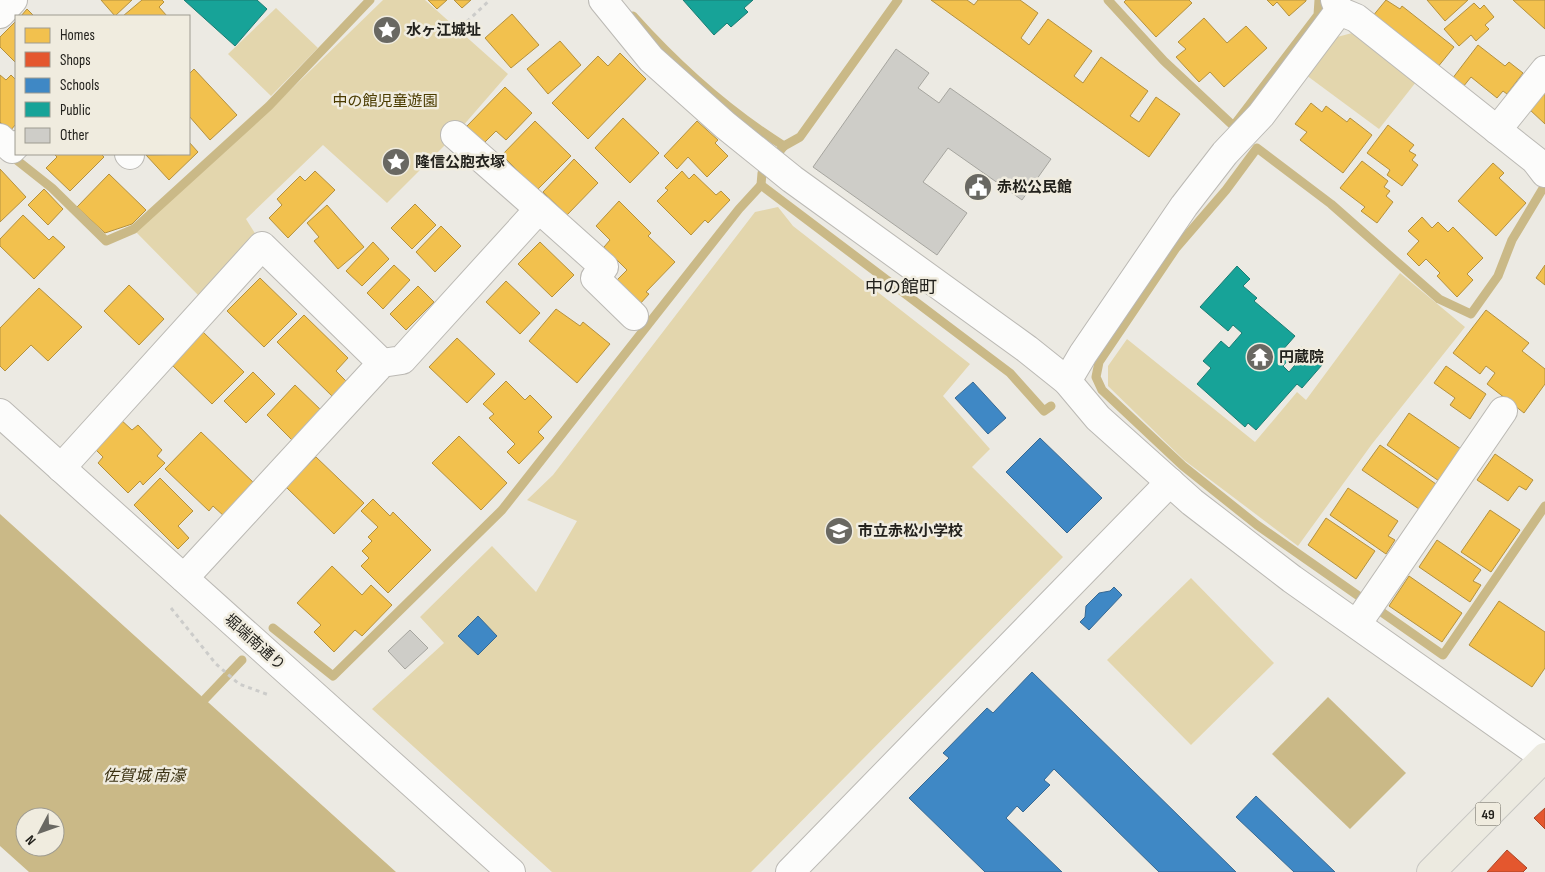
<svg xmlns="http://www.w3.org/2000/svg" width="1545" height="872" font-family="'Sofia Sans Condensed','Noto Sans JP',sans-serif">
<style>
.green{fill:#e3d6ad}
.water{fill:#cab987;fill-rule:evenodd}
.homes{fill:#f2c14e;stroke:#b4913f}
.shops{fill:#e4572e;stroke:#aa4729}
.schools{fill:#3f88c5;stroke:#376993}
.public{fill:#17a398;stroke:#1b7c73}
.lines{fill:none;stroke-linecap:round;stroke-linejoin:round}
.stream{stroke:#cab987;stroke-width:9}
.building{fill:#cecdc8;stroke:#a6a59f}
.minor-casing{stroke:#bbb9b4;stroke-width:30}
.major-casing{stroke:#c8c7c3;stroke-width:30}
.path{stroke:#ccccca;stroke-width:3;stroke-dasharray:4 4;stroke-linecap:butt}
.minor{stroke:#fcfcfb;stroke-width:28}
.major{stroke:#eceae0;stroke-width:28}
.labels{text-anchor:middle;stroke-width:5;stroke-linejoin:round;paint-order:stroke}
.shield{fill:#f0ecdf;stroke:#605f57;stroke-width:1}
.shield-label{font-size:14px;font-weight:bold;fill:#23221d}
.poi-label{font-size:15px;font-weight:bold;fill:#23221d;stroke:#f0ecdf;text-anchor:start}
.park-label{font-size:15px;fill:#4a3b00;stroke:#f0ecdf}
.street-label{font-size:15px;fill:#23221d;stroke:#f0ecdf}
.water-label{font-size:16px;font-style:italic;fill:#3a3011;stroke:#f0ecdf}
.quarter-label{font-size:18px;fill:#23221d;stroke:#f0ecdf}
</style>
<rect width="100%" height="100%" fill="#eceae3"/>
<g class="green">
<path d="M383 0H425L508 74 455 135 387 203 323 145 246 219 256 235 199 296 135 231 278 102Z"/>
<path d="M276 8 318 48 271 96 228 54Z"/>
<path d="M1356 32 1416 82 1379 129 1306 75 1337 37Z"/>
<path d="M778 207 793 226 970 364 943 396 990 449 972 467 1063 557 751 872H552L372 709 444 643 420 617 492 546 536 592 577 521 527 500 553 475 755 212Z"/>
<path d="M1400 273 1465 327 1372 444 1298 546 1184 460 1108 386V366L1127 339 1255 442 1297 392 1306 400Z"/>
<path d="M1191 578 1274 663 1191 745 1107 660Z"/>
</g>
<g class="water">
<path d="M0 514 396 872H29L0 846ZM25 817H55V847H25Z"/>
<path d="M1328 697 1406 773 1350 829 1272 754Z"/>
</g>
<g class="homes">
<path d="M101 0H132L115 16Z"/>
<path d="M142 0H162L164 2 159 7 167 16H123Z"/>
<path d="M428 0H447L437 9Z"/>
<path d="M454 0H471L462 8Z"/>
<path d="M931 0H967L974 5 978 0H1020L1038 13 1021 38 1029 45 1048 19 1092 51 1074 76 1083 83 1101 57 1148 91 1130 116 1139 122 1156 97 1180 114 1149 157Z"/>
<path d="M1126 0H1189L1192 3 1156 37 1124 2Z"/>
<path d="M1267 0H1306V1L1289 16 1277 2 1273 6Z"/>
<path d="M1386 0 1400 9 1402 6 1454 47 1437 68 1372 17Z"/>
<path d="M1427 0H1468L1445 21Z"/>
<path d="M1513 0H1545V29Z"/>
<path d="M1474 3 1480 9 1484 5 1494 17 1485 25 1489 29 1476 41 1471 35 1459 46 1444 29Z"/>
<path d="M27 9 34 16H21Z"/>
<path d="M512 14 539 45 511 68 485 38Z"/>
<path d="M1204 18 1227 43 1246 26 1267 48 1224 87 1210 72 1199 82 1176 57 1186 49 1178 42Z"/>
<path d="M16 21V63L0 47V37Z"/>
<path d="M560 41 581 65 548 94 527 69Z"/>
<path d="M1478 45 1505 66 1509 62 1523 73 1507 94 1503 91 1497 98 1471 77 1463 87 1452 79Z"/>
<path d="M620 53 646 79 588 139 552 103 598 56 608 66Z"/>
<path d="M194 69 237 115 210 140 189 116V74Z"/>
<path d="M0 75 6 80 11 75 16 80V124L10 131 0 122Z"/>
<path d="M505 87 532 113 506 140 496 131 484 143 467 126Z"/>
<path d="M1545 92V124L1529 109Z"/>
<path d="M1311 103 1322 112 1326 106 1347 122 1350 118 1372 135 1343 173 1300 140 1307 132 1295 124Z"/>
<path d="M623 118 659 153 630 183 595 148Z"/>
<path d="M535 121 571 156 537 190 502 155Z"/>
<path d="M697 121 718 140 715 143 728 156 707 177 688 157 677 169 664 156Z"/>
<path d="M1388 125 1414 145 1409 151 1416 155 1412 160 1418 165 1402 186 1387 175 1390 170 1367 153Z"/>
<path d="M189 142 198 152 169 180 146 155 189 154Z"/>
<path d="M54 154H101L104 157 70 191 46 168 57 157Z"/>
<path d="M574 159 598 183 567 215 543 192Z"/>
<path d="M1362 161 1388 181 1384 187 1390 191 1386 196 1393 202 1377 223 1361 211 1365 207 1340 188Z"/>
<path d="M1493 163 1504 173 1499 178 1526 203 1496 236 1458 201Z"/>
<path d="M0 169 26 197 0 222Z"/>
<path d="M315 171 335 190 288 238 269 218 282 205 277 199 300 176 305 181Z"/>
<path d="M682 171 689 179 694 174 716 195 721 191 730 200 708 223 705 220 691 235 657 201 668 190 665 188Z"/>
<path d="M109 174 146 210 132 224 105 233 77 207Z"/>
<path d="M44 189 63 209 48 225 28 205Z"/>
<path d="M619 201 651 233 648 236 675 262 646 292 649 294 639 305 615 282 627 270 604 247 610 240 596 226Z"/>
<path d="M415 204 436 225 412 249 391 228Z"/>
<path d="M327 205 364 247 338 269 314 241 319 237 307 223Z"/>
<path d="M23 215 49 240 53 236 65 247 34 279 0 246V239Z"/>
<path d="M1422 217 1432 228 1438 222 1448 232 1453 227 1483 258 1467 274 1473 280 1457 297 1437 276 1440 273 1426 259 1419 266 1407 254 1419 241 1408 231Z"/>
<path d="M441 226 461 246 435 272 416 252Z"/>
<path d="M373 242 389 259 362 286 346 271Z"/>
<path d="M540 242 574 275 552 297 518 264Z"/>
<path d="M394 265 410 280 383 309 367 293Z"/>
<path d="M1545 265V285L1536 278Z"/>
<path d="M260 278 297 314 264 347 227 311Z"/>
<path d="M506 281 540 313 520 334 486 302Z"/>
<path d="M129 285 164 319 139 345 104 311Z"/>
<path d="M418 286 434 302 406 330 390 314Z"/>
<path d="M39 288 82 327 48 361 31 345 5 371 0 366V328Z"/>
<path d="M556 309 580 326 583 322 610 344 577 383 529 341Z"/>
<path d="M1486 310 1529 343 1522 351 1545 369V384L1524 413 1487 384 1495 373 1486 366 1480 374 1453 353Z"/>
<path d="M304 315 348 358 336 371 349 384 335 399 277 342Z"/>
<path d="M201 330 244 372 212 404 170 363Z"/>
<path d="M457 338 495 374 467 403 429 367Z"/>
<path d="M1446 366 1486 394 1470 419 1450 405 1455 398 1434 383Z"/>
<path d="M253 372 275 394 246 423 224 401Z"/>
<path d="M506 381 525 400 530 395 552 417 538 432 544 438 519 464 507 452 515 444 489 418 494 414 483 404Z"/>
<path d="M295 385 322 411 293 441 267 415Z"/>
<path d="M1409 413 1461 449 1439 481 1387 445Z"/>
<path d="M119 418 132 430 138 425 162 450 157 456 165 463 143 485 140 481 128 493 98 463 103 457 92 446Z"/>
<path d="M201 432 256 485 225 517 213 506 209 511 165 469Z"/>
<path d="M459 436 507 483 481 510 432 463Z"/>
<path d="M1380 445 1436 484 1419 509 1362 470Z"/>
<path d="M1495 454 1533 480 1526 490 1519 486 1508 501 1477 480Z"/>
<path d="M316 457 364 503 334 534 286 487Z"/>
<path d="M160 478 193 511 178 526 189 538 178 549 134 505Z"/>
<path d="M1348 488 1398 521 1388 536 1395 540 1386 554 1330 515Z"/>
<path d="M373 499 390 516 393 512 431 550 388 593 361 566 369 558 362 551 372 541 368 537 378 527 361 511Z"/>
<path d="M1490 510 1520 530 1491 572 1461 552Z"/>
<path d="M1326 518 1375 551 1356 579 1308 545Z"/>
<path d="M1437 540 1481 570 1473 581 1481 585 1470 602 1419 567Z"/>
<path d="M332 566 362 595 371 585 392 605 362 636 355 630 334 652 314 632 321 625 297 603Z"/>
<path d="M1409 576 1462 613 1442 642 1389 606Z"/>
<path d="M1499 601 1545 632V668L1532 687 1469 645Z"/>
</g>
<g class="shops">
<path d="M1545 808V829L1534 818Z"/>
<path d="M1507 850 1527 868 1523 872H1487Z"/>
</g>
<g class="schools">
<path d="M973 382 1006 418 988 434 955 398Z"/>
<path d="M1040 438 1102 498 1067 533 1006 472Z"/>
<path d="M1114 587 1122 595 1089 630 1080 622 1085 617 1086 606 1099 593 1110 591Z"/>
<path d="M478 616 497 636 478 655 458 636Z"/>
<path d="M1032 672 1236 872H1159L1054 769 1044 780 1050 785 1023 812 1017 806 1006 818 1062 872H985L909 798 949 758 943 753 987 708 993 713Z"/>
<path d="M1256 796 1335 872H1294L1236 817Z"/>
</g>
<g class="public">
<path d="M184 0H257L267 9 235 46Z"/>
<path d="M683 0H753L744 8 748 12 731 27 727 23 714 35Z"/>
<path d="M1237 266 1250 279 1243 286 1257 298 1254 301 1295 336 1281 352 1289 359 1283 366 1289 372 1300 359 1295 354 1301 347 1322 365 1302 388 1297 384 1256 430 1248 423 1245 427 1197 384 1211 368 1203 361 1221 341 1229 348 1242 333 1233 325 1228 331 1200 307Z"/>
</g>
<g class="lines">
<g class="stream">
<path d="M1108 0 1164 61 1241 133"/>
<path d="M633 16C677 65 728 111 784 146"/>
<path d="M1235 124 1318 15 1319 0"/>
<path d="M9 154 52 188 106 241 134 229 269 106 370 0"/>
<path d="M761 185 762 173 784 146 800 137 898 0"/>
<path d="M1545 185 1512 240 1498 276 1471 314 1439 299 1331 204 1257 148 1226 190 1176 248 1099 362 1096 377 1102 390 1183 466 1257 525 1443 655 1545 506"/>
<path d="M273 628 333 676 502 510 739 209 761 185 1010 373 1044 411 1051 406"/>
<path d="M205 699 242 660"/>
</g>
</g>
<g class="building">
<path d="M896 49 929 73 918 88 939 103 950 88 1051 159 1022 200 948 148 923 182 967 213 937 255 813 167Z"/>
<path d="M410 630 428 648 405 669 388 651Z"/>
</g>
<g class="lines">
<defs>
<g id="minor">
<path d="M603 0 651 59 725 125 792 179 1027 349 1067 381 1098 418 1192 502 1292 579 1544 757"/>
<path d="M1339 11 1356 18 1535 160 1545 173"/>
<path d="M0 14 13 0"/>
<path d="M1497 130 1545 70"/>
<path d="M0 138 12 149 16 145"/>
<path d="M129 154 130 155"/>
<path d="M539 209 604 267 595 278 634 316"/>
<path d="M1067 381 1083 354 1184 206 1225 153 1261 115 1339 11 1335 0"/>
<path d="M0 413 511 872"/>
<path d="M61 468 262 246 382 363"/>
<path d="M184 578 382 363 402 360 539 209 455 135"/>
<path d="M1357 624 1503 411"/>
<path d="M790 872 1170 482"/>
</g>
<path id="major" d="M1431 872 1545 757"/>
</defs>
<use href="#minor" class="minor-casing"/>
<use href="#major" class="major-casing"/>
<g class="path">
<path d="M461 27 490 0"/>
<path d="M171 608 216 664 239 684 269 695"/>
</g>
<use href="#minor" class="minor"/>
<use href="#major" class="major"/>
</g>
<defs>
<symbol id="sight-disc" viewBox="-11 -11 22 22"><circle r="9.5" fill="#696862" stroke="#f0ecdf"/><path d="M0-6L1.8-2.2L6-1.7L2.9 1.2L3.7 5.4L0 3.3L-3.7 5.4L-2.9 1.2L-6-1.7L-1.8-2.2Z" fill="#fff"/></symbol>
<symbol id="civic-disc" viewBox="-11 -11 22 22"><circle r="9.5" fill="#696862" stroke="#f0ecdf"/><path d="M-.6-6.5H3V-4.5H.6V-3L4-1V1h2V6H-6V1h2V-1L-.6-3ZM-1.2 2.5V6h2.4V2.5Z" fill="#fff"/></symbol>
<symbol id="temple-disc" viewBox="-11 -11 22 22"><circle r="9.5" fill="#696862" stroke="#f0ecdf"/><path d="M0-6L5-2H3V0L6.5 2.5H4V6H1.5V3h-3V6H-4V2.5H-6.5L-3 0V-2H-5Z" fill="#fff"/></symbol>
<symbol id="school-disc" viewBox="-11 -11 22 22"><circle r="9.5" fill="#696862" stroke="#f0ecdf"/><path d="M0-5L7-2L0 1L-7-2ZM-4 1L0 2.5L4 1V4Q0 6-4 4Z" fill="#fff"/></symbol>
</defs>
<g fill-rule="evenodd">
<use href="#sight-disc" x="371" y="14" width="32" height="32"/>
<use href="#sight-disc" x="380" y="146" width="32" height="32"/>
<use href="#civic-disc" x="962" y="171" width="32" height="32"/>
<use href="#temple-disc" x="1244" y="341" width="32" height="32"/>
<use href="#school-disc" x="823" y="515" width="32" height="32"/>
</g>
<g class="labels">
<rect class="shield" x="1475.5" y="802.5" width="25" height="23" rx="4"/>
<g class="shield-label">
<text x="1488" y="819">49</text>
</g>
<g class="poi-label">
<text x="406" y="35">水ヶ江城址</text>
<text x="415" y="167">隆信公胞衣塚</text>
<text x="997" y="192">赤松公民館</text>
<text x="1279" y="362">円蔵院</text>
<text x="858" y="536">市立赤松小学校</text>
</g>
<g class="park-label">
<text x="385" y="106">中の館児童遊園</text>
</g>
<g class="street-label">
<text transform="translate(255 642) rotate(42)" y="5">堀端南通り</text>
</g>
<g class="water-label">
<text x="144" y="781">佐賀城 南濠</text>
</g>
<g class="quarter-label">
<text x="901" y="293">中の館町</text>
</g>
</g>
<rect x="15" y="15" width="175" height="140" fill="#f0ecdf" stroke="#9e9b91"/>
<rect x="25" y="28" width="25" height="15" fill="#f2c14e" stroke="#9e9b91"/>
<text x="60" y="40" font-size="15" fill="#23221d">Homes</text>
<rect x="25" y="52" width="25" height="15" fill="#e4572e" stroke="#9e9b91"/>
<text x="60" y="65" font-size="15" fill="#23221d">Shops</text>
<rect x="25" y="78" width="25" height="15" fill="#3f88c5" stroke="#9e9b91"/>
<text x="60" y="90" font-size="15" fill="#23221d">Schools</text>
<rect x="25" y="102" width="25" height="15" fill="#17a398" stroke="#9e9b91"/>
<text x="60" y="115" font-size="15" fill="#23221d">Public</text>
<rect x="25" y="128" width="25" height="15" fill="#cecdc8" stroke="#9e9b91"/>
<text x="60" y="140" font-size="15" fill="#23221d">Other</text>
<g transform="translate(40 832) rotate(229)"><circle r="24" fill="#f0ecdf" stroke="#9e9b91"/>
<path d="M0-4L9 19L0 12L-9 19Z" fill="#696862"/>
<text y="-8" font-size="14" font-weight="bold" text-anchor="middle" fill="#23221d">N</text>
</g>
</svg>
